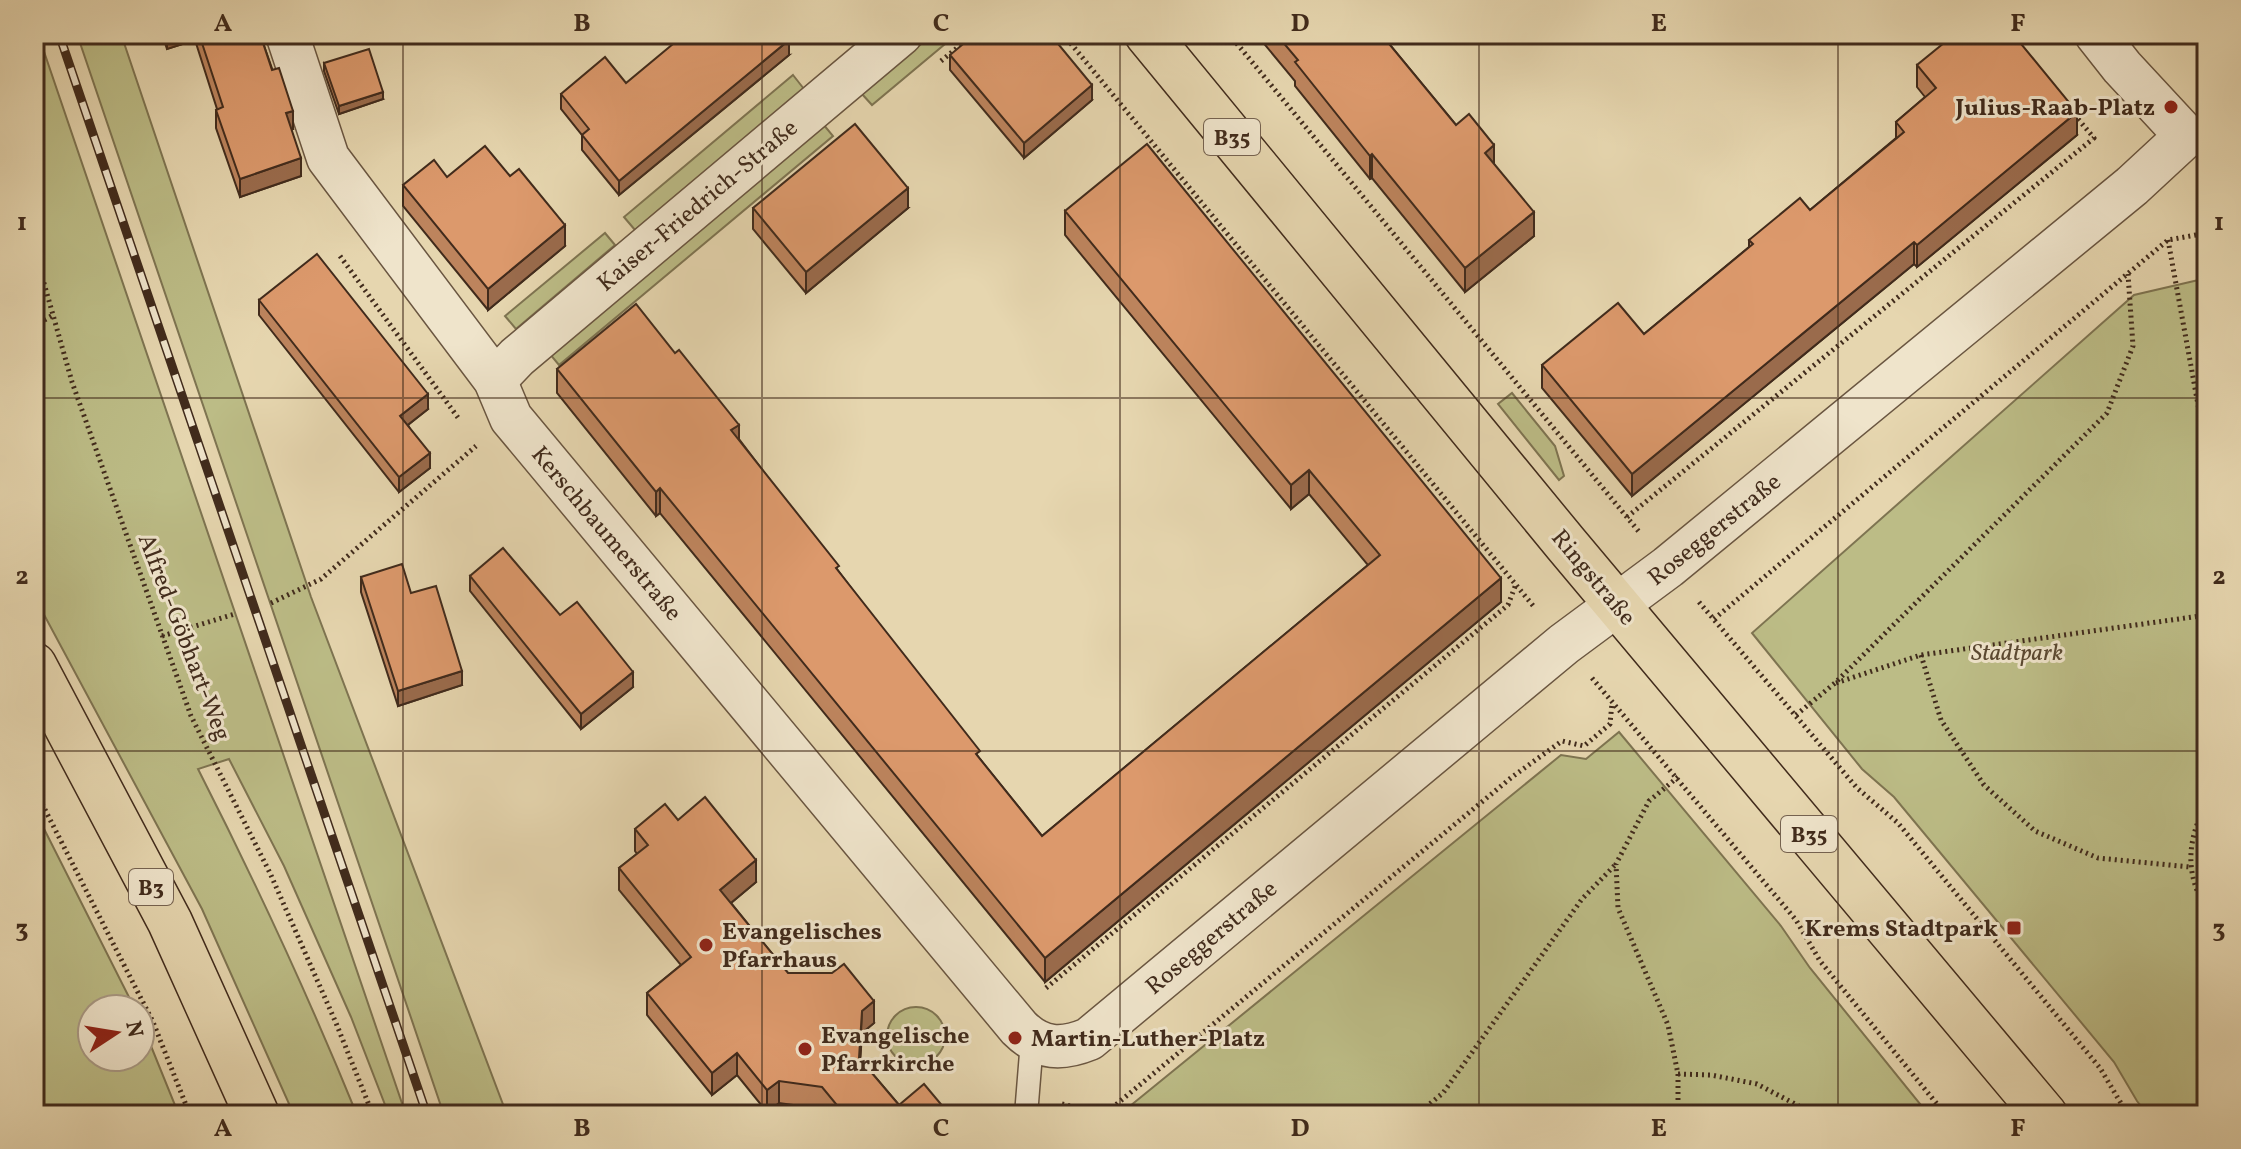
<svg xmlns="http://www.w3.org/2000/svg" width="2241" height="1149" font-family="Vollkorn,serif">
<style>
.green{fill:#bcbc86;stroke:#7e7451;stroke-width:2}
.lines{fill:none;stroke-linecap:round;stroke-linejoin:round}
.service-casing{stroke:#6a5641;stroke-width:25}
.minor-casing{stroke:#6a5641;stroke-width:45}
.primary-casing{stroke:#412b1c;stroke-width:47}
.trunk-casing{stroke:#412b1c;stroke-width:47}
.path{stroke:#412b1c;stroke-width:5;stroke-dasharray:2 4;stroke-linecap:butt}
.service{stroke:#efe4cb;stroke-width:22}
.minor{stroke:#efe4cb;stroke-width:42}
.primary{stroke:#e6d6af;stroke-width:44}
.trunk{stroke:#e6d6af;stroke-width:44}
.rail-casing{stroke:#412b1c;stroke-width:9}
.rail{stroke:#efe4cb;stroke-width:6;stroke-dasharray:18;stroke-linecap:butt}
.wall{fill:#bd845d;stroke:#412b1c;stroke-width:2}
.shaded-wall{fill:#9a6b4c;stroke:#412b1c;stroke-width:2}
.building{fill:#dc996c;stroke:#412b1c;stroke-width:2}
.grid{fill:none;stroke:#412b1c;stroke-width:2;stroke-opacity:0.55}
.poi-dot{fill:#8f2418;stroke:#efe4cb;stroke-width:3}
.labels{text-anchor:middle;stroke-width:6;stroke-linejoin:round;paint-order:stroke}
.shield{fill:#efe4cb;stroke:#756250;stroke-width:2}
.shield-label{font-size:22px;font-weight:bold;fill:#412b1c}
.poi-label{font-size:24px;font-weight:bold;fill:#412b1c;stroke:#efe4cb;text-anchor:start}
.street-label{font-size:24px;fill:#412b1c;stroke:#efe4cb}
.park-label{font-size:24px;font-style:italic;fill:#5a4831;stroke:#efe4cb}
.neatline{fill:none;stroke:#412b1c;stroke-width:3}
.grid-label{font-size:26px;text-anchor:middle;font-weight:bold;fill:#412b1c}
</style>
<rect width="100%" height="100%" fill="#e6d6af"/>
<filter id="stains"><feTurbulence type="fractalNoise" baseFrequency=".0025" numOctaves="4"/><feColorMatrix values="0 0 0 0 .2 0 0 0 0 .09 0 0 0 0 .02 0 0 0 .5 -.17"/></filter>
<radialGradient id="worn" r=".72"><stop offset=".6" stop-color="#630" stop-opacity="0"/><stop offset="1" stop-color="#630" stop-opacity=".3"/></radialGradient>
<g class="green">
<path d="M34 34H38L406 1115H389L351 1017 284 866 229 759 198 769C256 883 309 997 357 1115H294L202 909 34 596Z"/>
<path d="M77 34H121L311 597 507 1115H444Z"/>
<path d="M933 34H957L872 105 862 94Z"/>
<path d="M793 75 804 89 635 230 624 217Z"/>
<path d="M823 124 833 136 559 365 549 353Z"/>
<path d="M605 233 615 245 516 329 505 316Z"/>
<path d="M2207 278V1115H2148L2137 1101 2114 1062 1894 797 1862 769 1752 633 2134 295Z"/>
<path d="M1512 393 1555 446 1564 476 1559 480 1498 404Z"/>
<path d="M1619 732 1781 926 1810 968 1929 1115H1119L1561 755 1586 759Z"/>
<path d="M34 809 135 1009H92V1057H140V1019L179 1115H34Z"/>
<circle cx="916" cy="1036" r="29"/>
</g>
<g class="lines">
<defs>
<path id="service" d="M1026 1115 1032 1041"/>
<g id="minor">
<path d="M287 34 328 158 495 380 511 418 1019 1028C1041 1050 1062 1050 1089 1039L1564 644 1668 567 2132 186 2186 136"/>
<path d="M2096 34 2122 67 2186 136"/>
<path d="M495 380 517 357 901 34"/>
</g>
<path id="primary" d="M1147 34 1566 544 2045 1115"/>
<path id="trunk" d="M34 665 170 922 257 1115"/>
</defs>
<use href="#service" class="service-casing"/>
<use href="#minor" class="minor-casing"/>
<use href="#primary" class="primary-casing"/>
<use href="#trunk" class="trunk-casing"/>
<g class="path">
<path d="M1063 34 1535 608"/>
<path d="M1229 34 1640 533"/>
<path d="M2194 34 2207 50"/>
<path d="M941 61 974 34"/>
<path d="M2168 240 2207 454"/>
<path d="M34 248 72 382 191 716 270 873 336 1023 373 1115"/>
<path d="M340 256 459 419"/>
<path d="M34 326 53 315"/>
<path d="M1627 517 2094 138 2073 113"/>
<path d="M1699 602 1857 788 1898 823 2100 1068 2128 1115"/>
<path d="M271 603 321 579 476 446"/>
<path d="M1714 619 2168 240 2207 233"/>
<path d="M162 636 235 614"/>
<path d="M1921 655 1941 720 1984 785 2035 831 2098 858 2190 867"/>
<path d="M1592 678 1796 920 1820 961 1946 1115"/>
<path d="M1836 683 1921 655 2207 615"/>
<path d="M1796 715 1835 683 2107 413 2133 346 2128 274"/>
<path d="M1678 777 1649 801 1616 864 1618 908 1668 1025 1678 1074V1115"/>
<path d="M34 788 153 1022 190 1115"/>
<path d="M2207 802C2187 840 2184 873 2207 910"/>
<path d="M1046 988 1508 605 1516 584"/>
<path d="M1678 1074 1711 1075 1757 1084 1816 1115"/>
<path d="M1062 1104 1109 1115"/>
<path d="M1107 1112 1512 777 1562 741 1584 746 1610 724 1612 703"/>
<path d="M1416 1115 1443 1093 1582 899 1616 864"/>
</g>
<use href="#service" class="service"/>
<use href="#minor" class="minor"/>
<use href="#primary" class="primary"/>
<use href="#trunk" class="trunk"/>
<defs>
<path id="rail" d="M59 34 427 1115"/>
</defs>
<use href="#rail" class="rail-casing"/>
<use href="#rail" class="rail"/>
</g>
<g class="wall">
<path d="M162 34H260L293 129H291L301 176 240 197 216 128V110L217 109 195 40 167 49Z"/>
<path d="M1256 34H1381L1456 125 1494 164 1534 236 1465 292 1372 178 1370 179 1295 86V81Z"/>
<path d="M789 55 619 195 582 150V135L561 109V94Z"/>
<path d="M950 55 1092 100 1024 158 950 70Z"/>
<path d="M324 63 383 99 339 114 324 71Z"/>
<path d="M1917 65 2077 135 1917 267 1914 264 1632 496 1542 388V365L1644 334 1749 247V240L1810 210 1896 138V122L1925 97 1917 87Z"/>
<path d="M447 177 565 246 488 310 403 206V185Z"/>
<path d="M753 208H908L806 293 753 229Z"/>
<path d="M1065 211 1501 602 1045 982 660 513 656 516 557 393V369L675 353 739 439 980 759 1042 836 1368 565 1309 494 1291 509 1065 235Z"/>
<path d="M259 300 428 409 408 425 430 468 399 492 259 315Z"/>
<path d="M470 576 560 615 633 687 581 729 470 591Z"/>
<path d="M361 577 411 593 462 685 398 706 361 592Z"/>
<path d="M678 820 756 882 731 903 788 973 874 1023 862 1033 860 1059 899 1105 950 1115H827L822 1109 779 1103 767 1112 737 1075 712 1095 647 1015V993L681 965 619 890V868L637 854 635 851V829Z"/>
</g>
<g class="shaded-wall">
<path d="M167 34H195V40L167 49Z"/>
<path d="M339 34H367L339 43Z"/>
<path d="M789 40V55L619 195V181Z"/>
<path d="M1092 85V100L1024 158V143Z"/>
<path d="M383 92V99L339 114V106Z"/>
<path d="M293 111V129L286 131V113Z"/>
<path d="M2077 112V135L1917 267V245Z"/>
<path d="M1494 145V169L1485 153Z"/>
<path d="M1372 154V178L1370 179V156Z"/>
<path d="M301 158V176L240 197V179Z"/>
<path d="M908 188V208L806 293V272Z"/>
<path d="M1534 212V236L1465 292V268Z"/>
<path d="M565 225V246L488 310V289Z"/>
<path d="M1914 242V264L1632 496V474Z"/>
<path d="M428 394V409L400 431V416Z"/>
<path d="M739 425V449L731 430Z"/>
<path d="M430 453V468L399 492V477Z"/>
<path d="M1309 470V494L1291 509V485Z"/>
<path d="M660 488V513L656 516V492Z"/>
<path d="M1501 578V602L1045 982V958Z"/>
<path d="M462 671V685L398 706V691Z"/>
<path d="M633 672V687L581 729V714Z"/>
<path d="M756 860V882L720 912V890Z"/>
<path d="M874 1001V1023L862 1033 859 1080 862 1011Z"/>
<path d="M737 1053V1075L712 1095V1073Z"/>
<path d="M779 1081V1103L767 1112V1090Z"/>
</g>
<g class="building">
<path d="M199 34H260L272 70 279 68 293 111 286 113 301 158 240 179 216 110 223 107Z"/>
<path d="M685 34H784L789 40 619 181 582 135 589 129 561 94 605 57 626 83Z"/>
<path d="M975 34H1050L1092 85 1024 143 950 55Z"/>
<path d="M1276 34H1381L1456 125 1469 114 1494 145 1485 153 1534 212 1465 268 1372 154 1370 156 1295 62 1298 60Z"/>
<path d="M1955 34H2013L2077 112 1917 245 1914 242 1632 474 1542 365 1618 303 1644 334 1753 244 1749 240 1800 198 1810 210 1904 132 1896 122 1936 88 1917 65Z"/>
<path d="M369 49 383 92 339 106 324 63Z"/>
<path d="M855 124 908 188 806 272 753 208Z"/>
<path d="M1147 144 1501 578 1045 958 660 488 656 492 557 369 636 304 675 353 679 350 739 425 731 430 839 566 836 568 980 751 976 754 1042 836 1380 555 1309 470 1291 485 1065 211Z"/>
<path d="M485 146 510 176 519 169 565 225 488 289 403 185 434 160 447 177Z"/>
<path d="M317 254 428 394 400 416 430 453 399 477 259 300Z"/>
<path d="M503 548 560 615 577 602 633 672 581 714 470 576Z"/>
<path d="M402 564 411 593 436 586 462 671 398 691 361 577Z"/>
<path d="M705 797 756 860 720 890 788 973H832L844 964 874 1001 862 1011 859 1058 899 1105 924 1084 950 1115H845L822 1087 779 1081 767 1090 737 1053 712 1073 647 993 691 957 619 868 648 845 635 829 665 804 678 820Z"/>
</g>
<path class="grid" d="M403 34V1115M762 34V1115M1120 34V1115M1479 34V1115M1838 34V1115M34 398H2207M34 751H2207"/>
<g class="poi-dot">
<circle cx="2171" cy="107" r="8"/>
<rect x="2006" y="920" width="16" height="16" rx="4"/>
<circle cx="706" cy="945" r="8"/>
<circle cx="1015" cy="1038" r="8"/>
<circle cx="805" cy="1049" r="8"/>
</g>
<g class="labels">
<g class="shield">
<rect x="1204" y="119" width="56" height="36" rx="6"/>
<rect x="1781" y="816" width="56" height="36" rx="6"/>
<rect x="129" y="869" width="44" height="36" rx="6"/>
</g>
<g class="shield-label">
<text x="1232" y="145">B35</text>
<text x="1809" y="842">B35</text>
<text x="151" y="895">B3</text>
</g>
<g class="poi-label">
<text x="2155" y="115" text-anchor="end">Julius-Raab-Platz</text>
<text x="1998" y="936" text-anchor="end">Krems Stadtpark</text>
<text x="722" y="939">Evangelisches<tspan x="722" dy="28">Pfarrhaus</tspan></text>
<text x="821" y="1043">Evangelische<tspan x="821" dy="28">Pfarrkirche</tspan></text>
<text x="1031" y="1046">Martin-Luther-Platz</text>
</g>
<g class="street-label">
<text transform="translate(697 205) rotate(-40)" y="8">Kaiser-Friedrich-Straße</text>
<text transform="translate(1714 529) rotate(-39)" y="8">Roseggerstraße</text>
<text transform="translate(607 533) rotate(50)" y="8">Kerschbaumerstraße</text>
<text transform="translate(1594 577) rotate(50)" y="8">Ringstraße</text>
<text transform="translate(185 637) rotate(69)" y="8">Alfred-Göbhart-Weg</text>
<text transform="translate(1211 937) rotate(-40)" y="8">Roseggerstraße</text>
</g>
<g class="park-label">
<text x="2017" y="660">Stadtpark</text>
</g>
</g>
<rect width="2241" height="1149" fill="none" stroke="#e6d6af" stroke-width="88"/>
<g transform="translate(116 1033) rotate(78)"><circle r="38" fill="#efe4cb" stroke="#a99a85" stroke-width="2"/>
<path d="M0-6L14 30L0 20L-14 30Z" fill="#8f2418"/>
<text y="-12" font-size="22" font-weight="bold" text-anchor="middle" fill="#412b1c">N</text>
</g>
<rect x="44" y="44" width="2153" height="1061" class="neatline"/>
<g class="grid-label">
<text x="223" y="31">A</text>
<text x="582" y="31">B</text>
<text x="941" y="31">C</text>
<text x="1300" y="31">D</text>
<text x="1659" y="31">E</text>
<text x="2018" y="31">F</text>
<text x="22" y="230">1</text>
<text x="2219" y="230">1</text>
<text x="22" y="584">2</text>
<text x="2219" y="584">2</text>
<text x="22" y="937">3</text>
<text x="2219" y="937">3</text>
<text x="223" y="1136">A</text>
<text x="582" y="1136">B</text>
<text x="941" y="1136">C</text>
<text x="1300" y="1136">D</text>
<text x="1659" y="1136">E</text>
<text x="2018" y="1136">F</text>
</g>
<rect width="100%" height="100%" filter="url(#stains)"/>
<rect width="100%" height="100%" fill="url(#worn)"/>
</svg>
